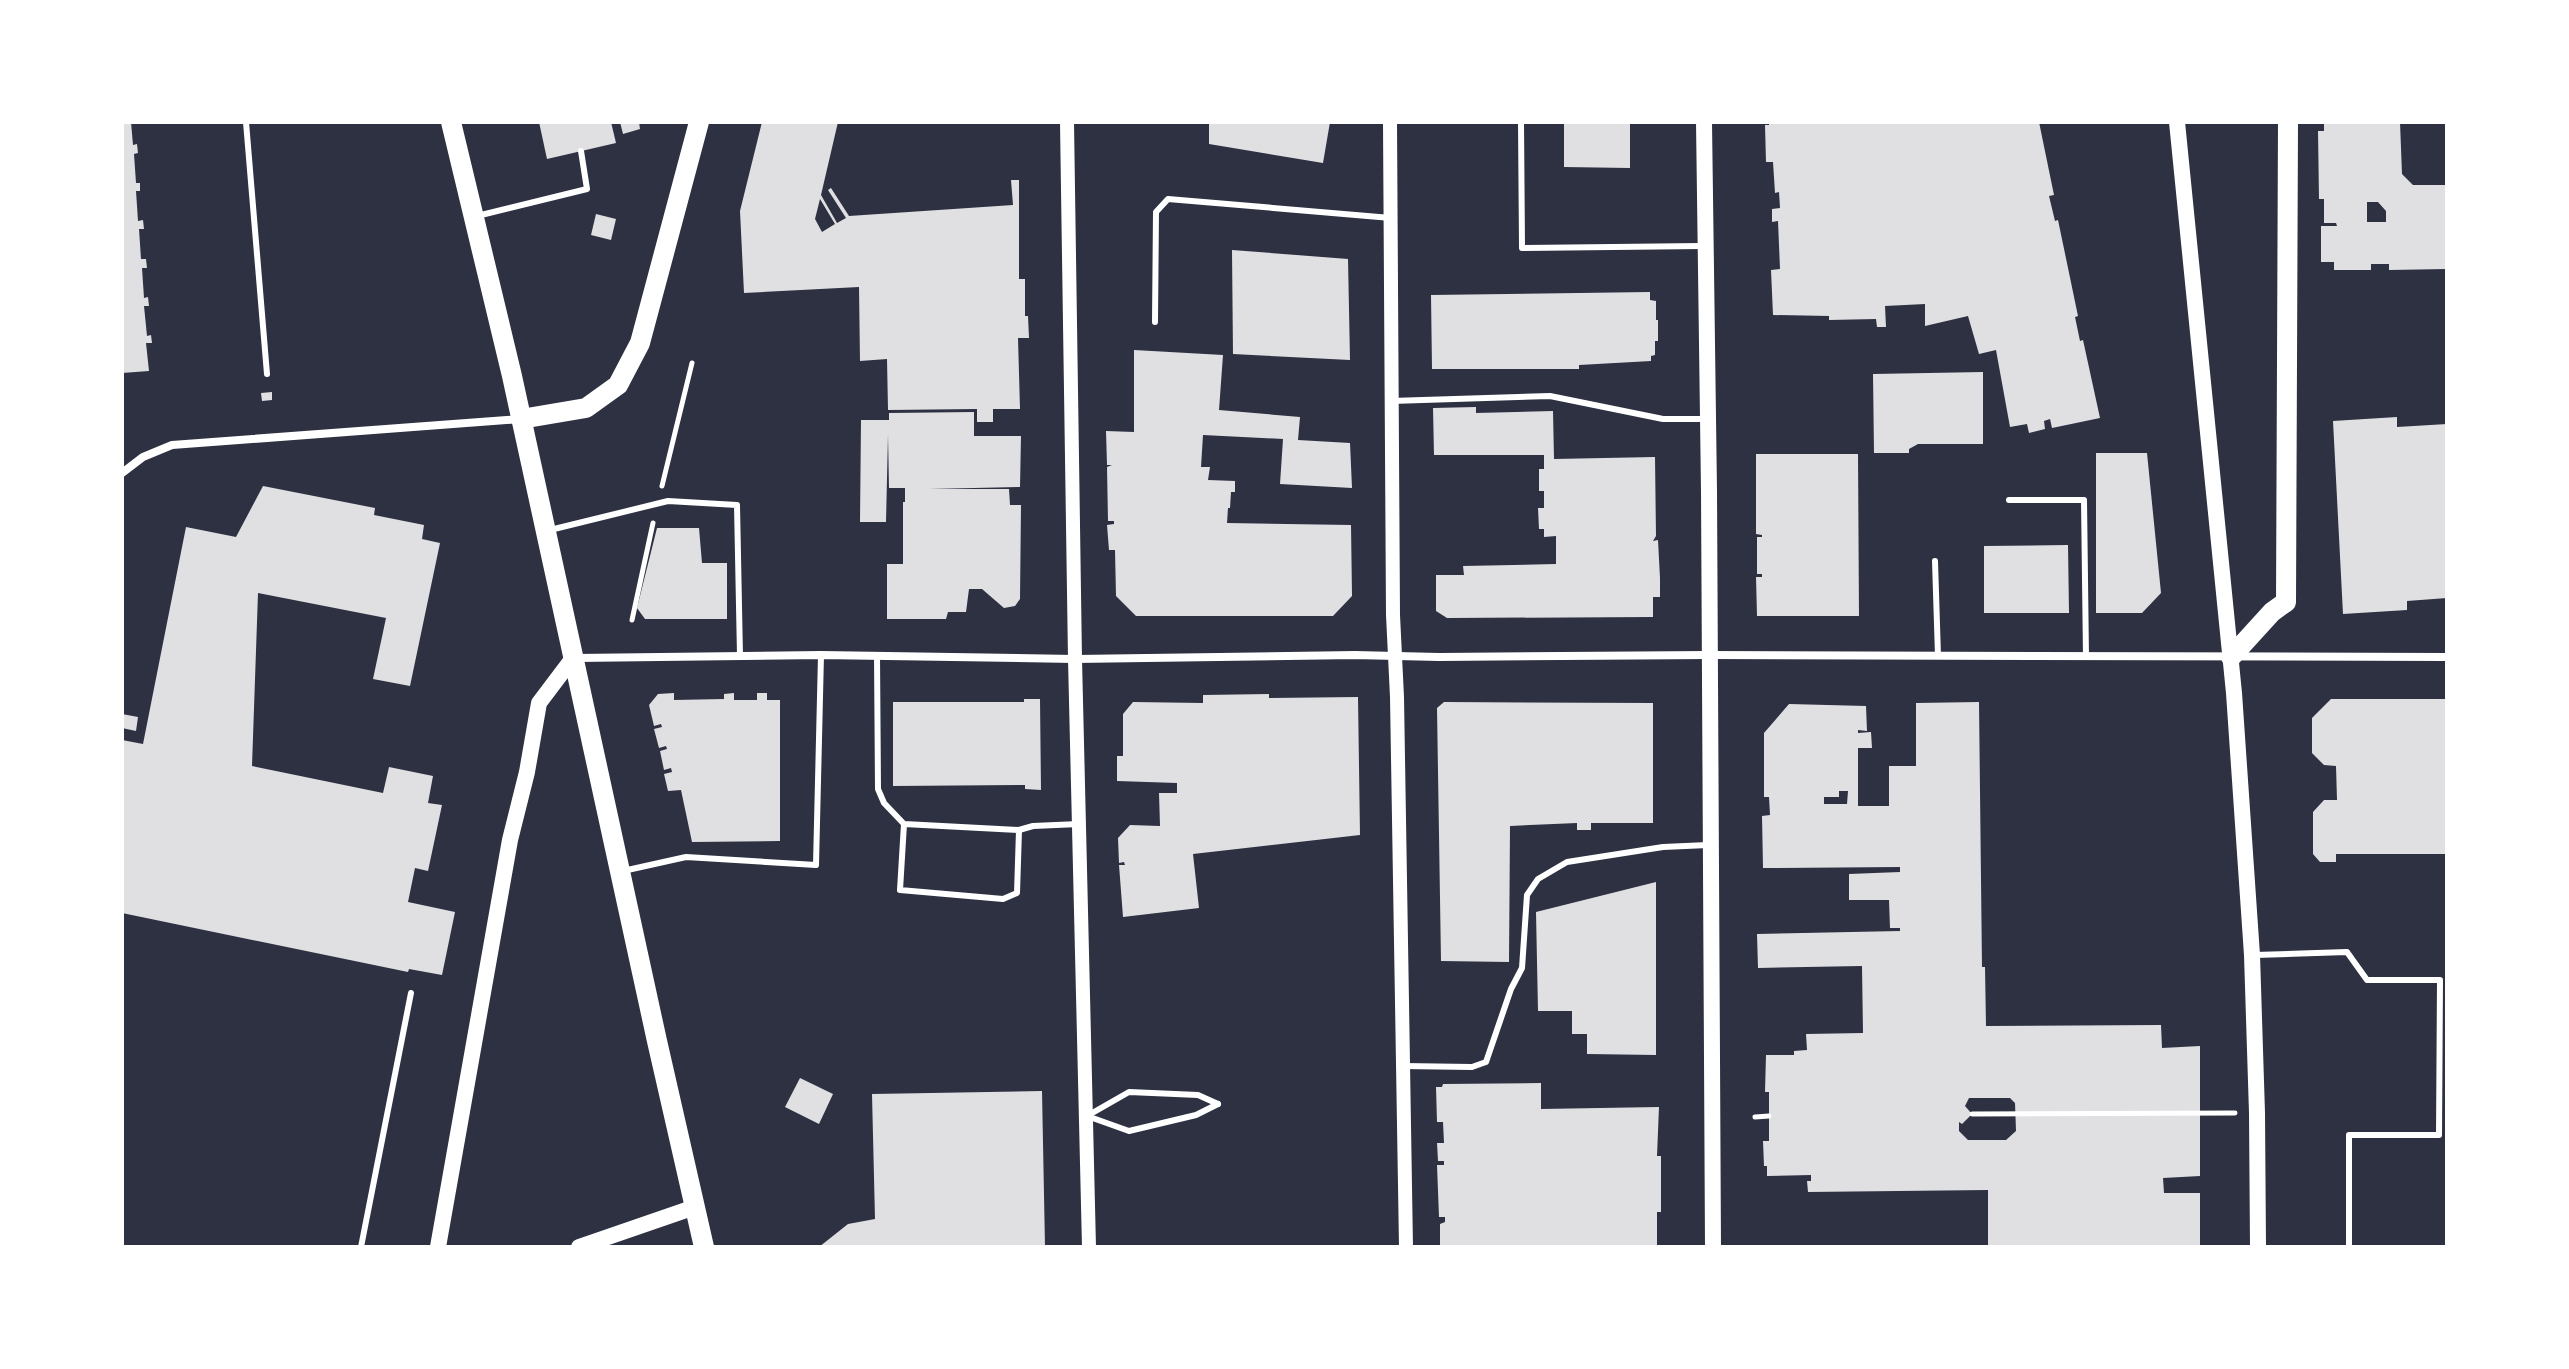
<svg xmlns="http://www.w3.org/2000/svg" width="2569" height="1369" font-family="Lato,sans-serif">
<style>
.building{fill:#e0e0e3;fill-rule:evenodd}
.lines{fill:none;stroke-linecap:round;stroke-linejoin:round}
.path{stroke:#fff;stroke-width:5}
.service{stroke:#fff;stroke-width:6}
.minor{stroke:#fff;stroke-width:8}
.tertiary{stroke:#fff;stroke-width:14}
.secondary{stroke:#fff;stroke-width:16}
.primary{stroke:#fff;stroke-width:20}
</style>
<rect width="100%" height="100%" fill="#2d3142"/>
<g class="building">
<path d="M122 122H131L133 145 137 144 138 153 134 154 136 183H140V191H136L138 221 143 220 144 229H139L141 259H146L147 268H142L144 298 148 297 149 306H144L147 336 151 335 152 343H146L149 371 122 373Z"/>
<path d="M539 122H611L616 143 547 159Z"/>
<path d="M620 122H639L640 129 623 134Z"/>
<path d="M762 122H838L821 195 837 223 846 218 828 190 831 188 849 216 1013 205 1011 180H1019V279H1025V316H1028L1029 338H1018L1020 409H993V422H977V409L888 410 887 359 860 361 859 287 744 293 740 211ZM820 199 835 224 822 232 815 219Z"/>
<path d="M1209 122H1330L1323 163 1209 144Z"/>
<path d="M1564 122H1630V168L1564 167Z"/>
<path d="M1769 122H2039L2054 195 2049 196 2055 221 2058 220 2078 316 2075 317 2080 341 2083 340 2100 418 2052 428 2050 419 2044 421 2045 429 2029 433 2027 424 2010 427 1996 350 1979 354 1968 316 1925 326V304L1885 306 1886 327H1877L1876 319 1829 320V316L1773 315 1771 270 1780 269 1778 221 1772 222V209L1780 208 1779 192 1775 193 1773 162H1766L1765 125H1769Z"/>
<path d="M2324 122H2400L2402 174 2413 185H2447V269L2389 270V264H2371V270H2334V262H2321V226H2337L2336 223H2324V199H2319L2318 131H2324ZM2367 202H2378L2386 211V222H2367Z"/>
<path d="M596 214 616 219 611 240 591 235Z"/>
<path d="M1232 250 1348 259 1350 360 1233 354Z"/>
<path d="M1650 292V300L1656 301V320H1658V341H1655V355L1651 356V361L1579 365V369H1432L1431 295Z"/>
<path d="M1134 350 1223 355 1219 410 1300 417 1298 440 1350 443 1352 488 1280 484 1283 439 1203 435 1201 467H1210L1208 480 1235 481V492H1231L1230 508H1228L1227 523 1351 525 1352 596 1333 616H1136L1116 596 1115 550H1109L1107 525 1114 524V521H1108L1107 467 1112 465H1107L1106 431 1134 432Z"/>
<path d="M1983 372V444H1918L1909 449V453H1874L1873 374Z"/>
<path d="M272 392V400L262 401 261 393Z"/>
<path d="M1476 407V413L1553 411 1554 459 1655 457 1656 536 1653 541 1658 540 1660 578V597H1653V617L1447 618 1436 611V575H1464L1463 566 1556 564V536L1544 537V529H1539L1538 508H1544V491H1539V469H1544V455H1434L1433 408Z"/>
<path d="M974 412V436H1021L1020 487 929 489H1009L1010 505H1021L1020 599 1015 606 1004 608 982 589H969L966 612H948L946 619H887V564H903V502H905V488H889L888 435 886 522H860L861 420H889V413Z"/>
<path d="M2397 417V427L2447 424V598L2407 601V610L2343 614 2333 421Z"/>
<path d="M2096 453H2147L2161 593 2142 613H2096Z"/>
<path d="M1756 454H1858L1859 616H1757L1756 577H1762V574H1757V537H1762V535L1756 534Z"/>
<path d="M263 486 375 508 374 515 424 525 422 539 440 543 410 686 373 679 386 618 258 593 252 766 383 793 389 767 433 776 428 803 442 805 428 871 415 868 408 902 455 912 442 975 409 969 408 972 122 913V740L143 744 186 527 236 537Z"/>
<path d="M657 528H699L702 563H727V619H645L637 608Z"/>
<path d="M2068 545 2069 613H1984V546Z"/>
<path d="M674 693V700L724 699V694L734 693V700H757V693H767V700H780V841L692 842 681 790 668 791 664 774 672 772 671 768 664 770 660 751 667 749 666 746 659 748 654 729 662 727 661 724 654 726 649 705 658 694Z"/>
<path d="M1269 694V698L1358 697 1360 835 1193 854 1199 908 1123 917 1119 865H1125L1124 862 1119 863 1118 838 1130 825 1160 826 1159 793H1177V783L1117 781V756H1123V714L1133 702 1203 703V695Z"/>
<path d="M1024 699H1040L1041 790 1025 789V785L893 786V702H1024Z"/>
<path d="M2331 699H2447V854H2336V862H2320L2313 854V812L2324 800H2337L2336 766 2324 765 2312 753V718Z"/>
<path d="M1444 702 1653 703V823H1591V830H1577V823L1510 826 1509 962 1441 961 1437 708Z"/>
<path d="M1979 702 1982 967H1985L1986 1026 2161 1025 2162 1048 2200 1046V1176L2163 1178 2164 1193H2200V1247H1988V1190L1808 1192 1807 1181H1811V1175L1767 1176V1166H1764L1763 1141H1769V1092H1765L1766 1055H1794V1051L1807 1050 1806 1034 1863 1033 1862 966 1758 968 1757 934 1900 931V928H1890L1889 900H1849V874L1900 872V867L1763 868 1762 816 1770 815 1769 797H1764V733L1789 704 1866 706 1867 731 1858 730V733L1871 732 1872 748H1858V806H1889V766H1916V703ZM1839 791H1848L1847 804H1824V797H1839ZM1969 1098H2010L2015 1103 2016 1131 2006 1140H1968L1959 1131V1122L1962 1124 1972 1114 1965 1106Z"/>
<path d="M122 714 138 717 136 731 122 728Z"/>
<path d="M1656 882V1055L1587 1054V1034H1572V1011H1538L1536 912Z"/>
<path d="M800 1078 833 1094 819 1124 785 1107Z"/>
<path d="M1541 1083V1109L1659 1107 1657 1156H1661V1212H1657V1247H1440V1224L1445 1222V1217H1439L1437 1165H1444V1161H1438L1437 1143H1444L1443 1122H1437L1436 1087H1442L1443 1084Z"/>
<path d="M1042 1091 1045 1247H819L848 1224 875 1219 872 1094Z"/>
</g>
<g class="lines">
<g class="path">
<path d="M662 486 692 363"/>
<path d="M632 620 653 523"/>
<path d="M1972 1114 2235 1113"/>
<path d="M1755 1117 1769 1116"/>
</g>
<g class="service">
<path d="M246 122 267 374"/>
<path d="M1521 122 1522 248 1702 246"/>
<path d="M477 216 587 189 581 151"/>
<path d="M1155 322 1156 212 1168 199 1391 218"/>
<path d="M1391 401 1550 396 1663 419H1705"/>
<path d="M2009 500H2084L2086 657"/>
<path d="M550 530 668 501 737 505 740 656"/>
<path d="M1935 561 1938 656"/>
<path d="M877 655 878 789 884 803 904 824 900 890 1003 899 1017 893 1019 830 904 824"/>
<path d="M1019 830 1033 826 1079 824"/>
<path d="M623 871 686 857 816 865 821 655"/>
<path d="M2255 955 2347 952 2367 980H2440L2439 1135H2349V1247"/>
<path d="M1403 1066 1472 1067 1486 1062 1511 989 1522 968 1527 895 1538 879 1567 862 1663 847 1708 845"/>
<path d="M1087 1116 1129 1092 1198 1095 1218 1104"/>
<path d="M1087 1116 1129 1131 1196 1115 1218 1104"/>
<path d="M361 1247 411 993"/>
</g>
<g class="minor">
<path d="M122 473 143 457 172 445 520 419"/>
<path d="M576 658 821 655 1075 659 1355 655 1439 657 1709 655 2447 657"/>
</g>
<g class="tertiary">
<path d="M1067 122 1075 659 1089 1247"/>
<path d="M1390 122 1393 615 1397 697 1406 1247"/>
</g>
<g class="secondary">
<path d="M1704 122 1709 491 1713 1247"/>
<path d="M2177 122 2234 693 2252 955 2257 1113 2258 1247"/>
<path d="M438 1247 510 840 527 772 539 703 573 658"/>
<path d="M579 1247 695 1207"/>
</g>
<g class="primary">
<path d="M451 122 512 376 657 1041 704 1247"/>
<path d="M521 419 586 408 618 385 640 343 699 122"/>
<path d="M2231 657 2272 612 2286 602 2288 122"/>
</g>
</g>
<rect width="2569" height="1369" fill="none" stroke="#ffffff" stroke-width="248"/>
</svg>
